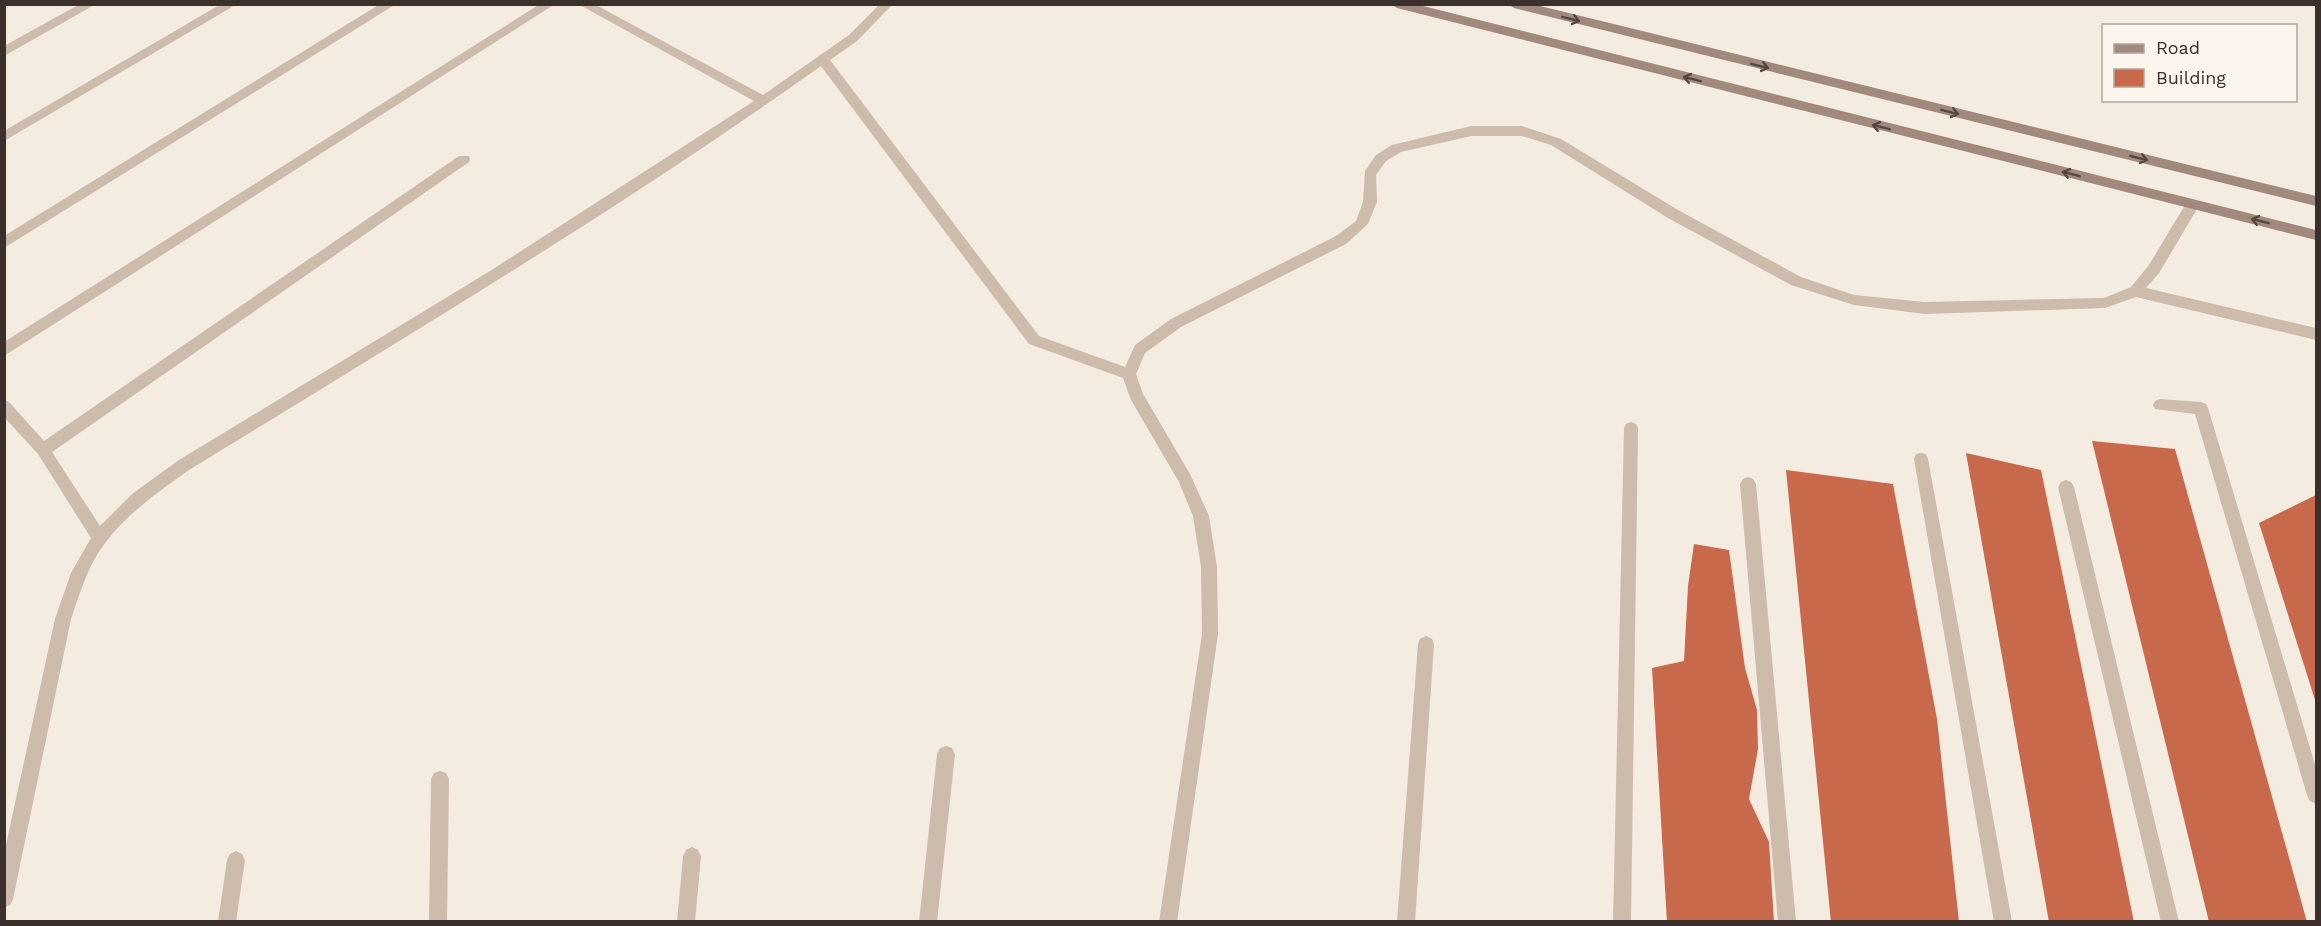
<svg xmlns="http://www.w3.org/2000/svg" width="2321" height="926" font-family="'Work Sans',sans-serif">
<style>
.building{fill:#c8694b}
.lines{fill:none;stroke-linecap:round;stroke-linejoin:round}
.street{fill:#cdbbac;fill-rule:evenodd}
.secondary{fill:#a18a7d;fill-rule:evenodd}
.oneway{stroke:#544640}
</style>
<rect width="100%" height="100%" fill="#f4ebe1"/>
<g class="building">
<path d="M2092 441 2175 449 2307 922H2209Z"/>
<path d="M1966 453 2041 470 2134 922H2049Z"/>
<path d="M1786 470 1893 484 1937 719 1959 922H1831Z"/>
<path d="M2316 495V703L2259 523Z"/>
<path d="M1694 544 1729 550 1745 668 1757 710 1758 749 1749 799 1769 842 1774 922H1667L1652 668 1684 661 1688 586Z"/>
</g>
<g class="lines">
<g class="street">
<path d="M80 4H96L4 56V46Z"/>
<path d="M221 4H237L4 141V131Z"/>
<path d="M380 4H396L4 248V236Z"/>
<path d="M540 4H555L4 356V342Z"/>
<path d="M578 4H594L763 95 849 35 880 4H893L857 41 830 60 1039 336 1125 367 1135 345 1171 319 1336 236 1356 221 1363 202 1365 171 1376 155 1392 145 1471 126H1522L1561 139 1678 210 1801 277 1854 295 1925 302 2104 298 2131 287 2149 265 2188 200 2193 199 2200 204 2159 273 2146 288 2316 328V340L2136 297 2105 308 1925 314 1854 305 1791 285 1668 218 1551 145 1522 136H1471L1401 152 1386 161 1376 175 1377 202 1368 224 1346 244 1181 327 1145 353 1136 374 1143 394 1190 474 1209 516 1217 567 1218 634 1177 922H1159L1202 634 1201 567 1193 516 1179 482 1131 400 1123 378 1029 344 821 66C617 211 402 339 189 470 159 491 128 513 105 543 88 565 80 593 71 619L13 899 10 905 4 908V854L55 619 71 573 91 538 38 454 4 417V400L9 402 44 441 459 156H469L470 159 469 162 52 452 100 526 132 494 179 460 490 271 754 101Z"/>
<path d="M2160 399 2201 402 2206 404 2208 408 2316 768V804L2310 801 2307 795 2195 414 2155 409 2153 405 2155 401Z"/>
<path d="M1631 422 1636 424 1638 428 1631 922H1613L1624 428 1626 424Z"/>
<path d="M1921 453 1926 454 1928 459 2012 922H1994L1914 459 1916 454Z"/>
<path d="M1748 477 1753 479 1756 484 1796 922H1778L1740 484 1743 479Z"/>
<path d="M2066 480 2071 482 2074 487 2179 922H2161L2058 487 2061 482Z"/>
<path d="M1426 636 1432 639 1434 644 1415 922H1397L1418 644 1420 639Z"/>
<path d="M946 746 952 748 955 754 937 922H919L937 754 940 748Z"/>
<path d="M440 771 446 773 449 779 447 922H429L431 779 434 773Z"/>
<path d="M692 847 698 850 701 856 695 922H677L683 856 686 850Z"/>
<path d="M236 851 242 854 245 860 236 922H218L227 860 230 854Z"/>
</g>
<g class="secondary">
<path d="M1391 4H1415L2316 230V240L1397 8Z"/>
<path d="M1508 4H1532L2316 196V206L1514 8Z"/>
</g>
</g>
<defs><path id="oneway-shaft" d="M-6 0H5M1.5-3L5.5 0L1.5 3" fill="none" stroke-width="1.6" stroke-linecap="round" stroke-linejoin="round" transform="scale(1.5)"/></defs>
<g class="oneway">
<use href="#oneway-shaft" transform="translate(1571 19) rotate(14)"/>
<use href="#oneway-shaft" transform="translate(1760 66) rotate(14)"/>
<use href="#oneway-shaft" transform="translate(1692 79) rotate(-166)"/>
<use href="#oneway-shaft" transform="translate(1950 112) rotate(14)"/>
<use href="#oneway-shaft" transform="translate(1881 127) rotate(-166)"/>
<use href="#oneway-shaft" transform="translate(2139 158) rotate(14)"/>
<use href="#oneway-shaft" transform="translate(2071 174) rotate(-166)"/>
<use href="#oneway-shaft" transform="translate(2260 221) rotate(-166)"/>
</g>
<rect width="2321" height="926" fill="none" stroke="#3b302b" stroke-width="12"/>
<rect x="2102" y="24" width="195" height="78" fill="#fbf5ee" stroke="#aea6a0" stroke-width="1.5"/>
<rect x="2114" y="44" width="30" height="9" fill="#a18a7d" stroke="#aea6a0" stroke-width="1.5"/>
<text x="2156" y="54" font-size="18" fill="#3b302b">Road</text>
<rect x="2114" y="69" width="30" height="18" fill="#c8694b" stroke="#aea6a0" stroke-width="1.5"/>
<text x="2156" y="84" font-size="18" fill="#3b302b">Building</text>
</svg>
